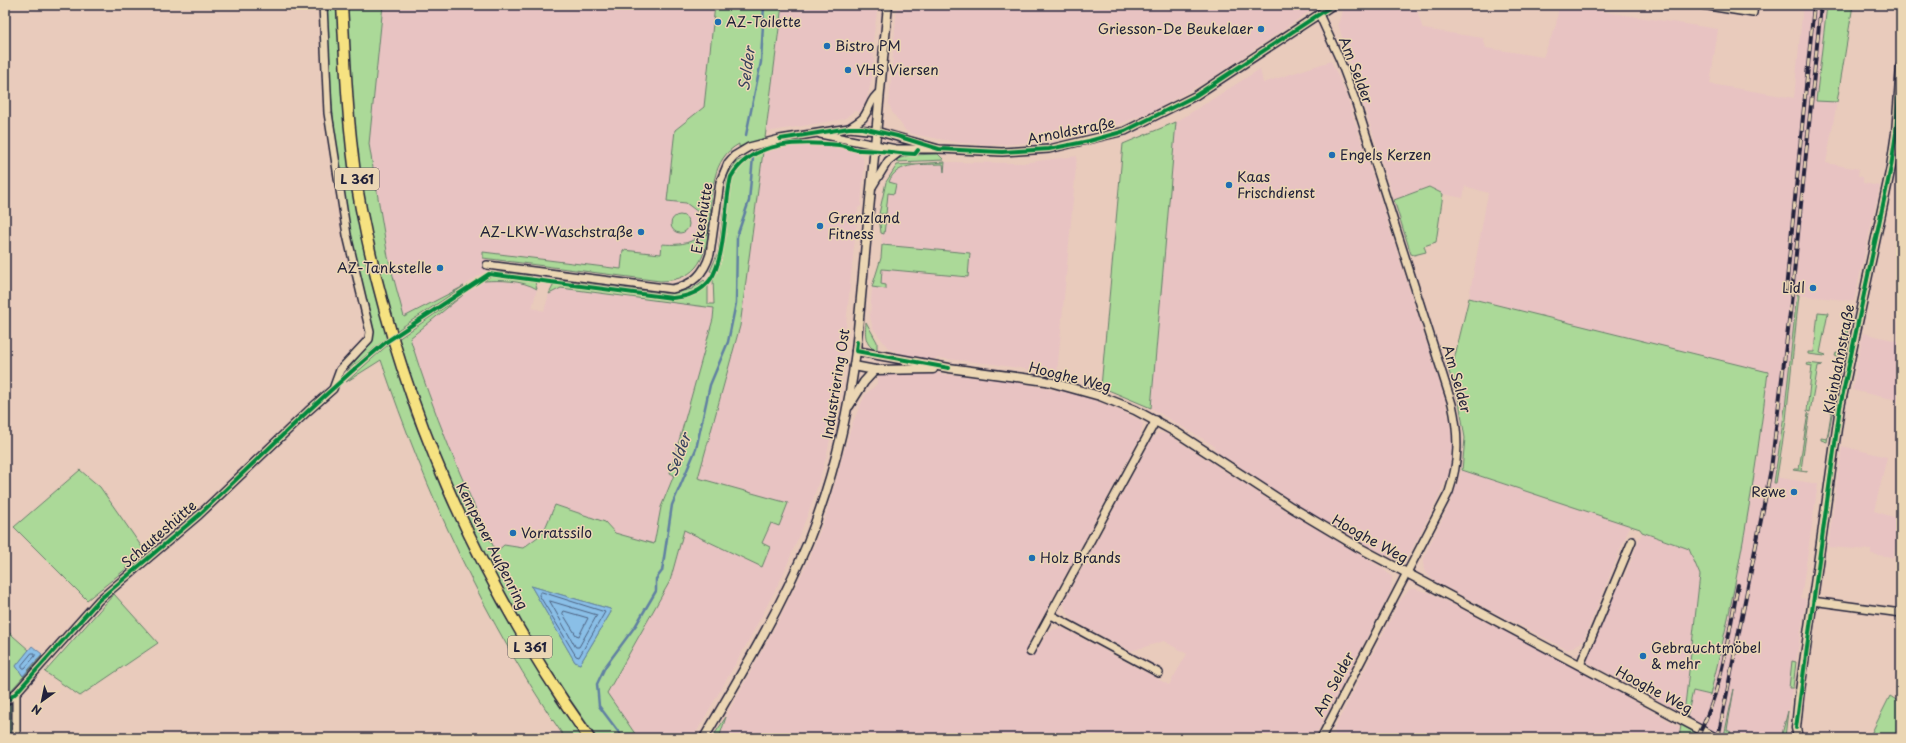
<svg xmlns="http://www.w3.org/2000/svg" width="1906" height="743" font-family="'Playpen Sans',sans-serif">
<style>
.built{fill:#e8c3c2}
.green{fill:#abd998;stroke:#667e6a;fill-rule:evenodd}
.water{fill:#8abfe7;stroke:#6080a2}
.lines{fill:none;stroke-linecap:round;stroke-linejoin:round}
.shore{stroke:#4c6180;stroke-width:1}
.stream{stroke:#6080a2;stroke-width:2.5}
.minor-casing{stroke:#22223b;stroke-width:10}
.tertiary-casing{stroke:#22223b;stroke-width:11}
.primary-casing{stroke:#22223b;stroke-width:13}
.minor{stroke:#ebd6b4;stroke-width:7}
.tertiary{stroke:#ebd6b4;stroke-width:8}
.primary{stroke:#f6e281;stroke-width:10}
.rail-casing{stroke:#22223b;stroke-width:4}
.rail{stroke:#ebd6b4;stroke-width:2.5;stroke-dasharray:8;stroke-linecap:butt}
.cycleway-casing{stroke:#ebd6b4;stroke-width:6}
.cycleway{stroke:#00873e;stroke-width:4}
.poi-dot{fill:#1f6fb2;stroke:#ebd6b4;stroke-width:1.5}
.labels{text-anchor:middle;stroke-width:3;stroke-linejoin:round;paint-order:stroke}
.shield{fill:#ebd6b4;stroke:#5e585f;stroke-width:1}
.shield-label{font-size:13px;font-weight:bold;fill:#22223b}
.poi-label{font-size:14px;fill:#22223b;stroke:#ebd6b4;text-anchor:start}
.street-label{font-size:14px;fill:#22223b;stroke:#ebd6b4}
.water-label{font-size:15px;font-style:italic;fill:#37415d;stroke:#ebd6b4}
</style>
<rect width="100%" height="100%" fill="#e9cbbc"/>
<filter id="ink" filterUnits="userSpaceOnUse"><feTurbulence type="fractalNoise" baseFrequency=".025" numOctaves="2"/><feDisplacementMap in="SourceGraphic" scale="8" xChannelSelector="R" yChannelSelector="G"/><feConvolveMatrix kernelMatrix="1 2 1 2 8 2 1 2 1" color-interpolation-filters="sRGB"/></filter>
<g filter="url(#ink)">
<g class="built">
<path d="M383 5H714L704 107 675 131 668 200 686 203 695 208 701 221 698 235 692 241 684 245 662 244 661 254 623 250 621 269 484 252 483 258 488 259 487 270 464 286 404 318 388 257 369 144Z"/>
<path d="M782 5H878L873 40 874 69 867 99 860 112 854 111 844 119 766 132Z"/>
<path d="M897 5H1319L1212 78 1155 110 1105 130 1053 141 997 145 961 143 912 134 906 131 892 112 889 104Z"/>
<path d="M1345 5H1415L1423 29 1483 38 1486 48 1543 57 1556 25 1559 5 1718 29 1710 84 1794 98 1803 5H1827L1816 100 1837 102 1826 163 1859 169 1858 176 1863 177V183L1880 186 1854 301 1797 295 1785 408 1775 477 1818 484 1801 598 1806 599 1784 738H1728L1687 717 1693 691 1710 695 1719 660 1758 457 1768 372 1469 298 1488 193 1465 186 1463 198 1443 194 1429 187 1394 200 1338 24Z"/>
<path d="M1331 61 1346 94 1445 400 1453 442 1448 476 1431 512 1412 549 1407 556 1399 560 1388 556 1351 537 1298 505 1216 451 1213 445 1151 408 1176 122 1260 69 1263 83Z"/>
<path d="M812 144 831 145 856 150 863 157 864 167 861 206 858 208 843 354 835 417 826 458 810 509 782 577 749 640 693 738H638L607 694 670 581 684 530 761 567 770 547 762 543 771 523 779 526 788 503 698 478 740 326 763 152 794 145Z"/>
<path d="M1077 156 1057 374 993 364 938 358 931 360 899 353 888 348 873 328 870 317 872 289 878 269 967 277 970 253 882 245 879 212 886 182 897 165 942 162 1022 163Z"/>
<path d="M495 280 526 284 537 289 532 308 544 311 549 294 561 288 714 307 713 319 670 473 674 475 658 519 654 545 615 533 611 527 556 505 543 533 523 548 504 545 496 553 458 471 442 431 410 338 463 295 484 281Z"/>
<path d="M1863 333 1901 342V401L1852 390Z"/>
<path d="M933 373 1009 381 1065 392 1091 399 1116 409 1140 420 1143 424 1140 437 1026 647 1036 652 1048 633 1054 629 1062 628 1169 685 1187 654 1164 641 1131 651 1074 621 1065 610 1064 602 1152 439 1158 433 1167 434 1286 511 1382 568 1392 577 1391 591 1314 738H719L729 711 780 618 809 559 825 518 852 424 865 395 877 384 878 377 882 375Z"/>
<path d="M1842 446 1887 457 1874 511 1900 519 1893 557 1871 554V550L1828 547Z"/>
<path d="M1462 470 1630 526 1583 641 1568 650 1434 581 1424 570 1423 562 1427 550 1449 506Z"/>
<path d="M1642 532 1690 549 1700 575 1684 714 1587 662V659L1621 578 1624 579Z"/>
<path d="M1410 589H1416L1430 593 1567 664 1680 727 1679 738H1336L1334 728 1336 725 1401 599Z"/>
</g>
<g class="green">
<path d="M326 5H338C340 59 342 112 350 165 358 223 372 281 388 337L347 371 373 339 374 332C366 299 356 267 350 235 335 159 329 82 326 5Z"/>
<path d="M346 5H383L369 144 388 257 404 317 464 286 396 331C381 275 366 220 359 162 352 110 349 58 346 5Z"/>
<path d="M715 5H782L765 138 739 147V144C684 173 741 280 660 281L483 258V252L621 269 623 250 661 254 662 244C684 246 711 242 698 212L686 203 667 201 675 130 704 107Z"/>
<path d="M1827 5H1853L1837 102 1816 101Z"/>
<path d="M1176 122 1151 408 1101 387 1123 144Z"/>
<path d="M763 152 740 326 698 478 788 503 779 526 771 523 762 543 770 547 762 567 684 530 670 581 607 693 638 738H597L542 659 486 561 438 455 398 339 463 295 410 338C433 412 462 482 496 552L504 545 523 548 543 533 555 505 605 522 615 533 654 544 661 507 674 475 670 473 713 319 714 308 561 288 549 294 554 284 560 280 669 294 692 289 704 280 708 285V304H714L713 278 716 273 710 271 718 253 728 174 737 161ZM531 586 610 609 611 612 580 664 575 662Z"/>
<path d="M938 154 944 160 897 162V159L911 155Z"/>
<path d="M945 162 944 172 943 164C926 165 896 161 889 182L896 184 894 194 888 193 886 214H879L886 182 897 165Z"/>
<path d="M1429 187 1443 194 1436 242 1424 246 1426 252 1414 255 1411 254 1394 200Z"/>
<circle cx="680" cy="224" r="9"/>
<path d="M879 216 886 217 884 234 881 233Z"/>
<path d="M882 245 970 253 968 277 882 269 881 284 886 285V289L872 287 881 258Z"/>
<path d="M497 272 531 276 535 282 537 289C522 280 500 280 484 281Z"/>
<path d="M1797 294 1799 295 1786 420 1776 483H1774L1785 408Z"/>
<path d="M1469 298 1768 372C1755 481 1737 589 1710 695L1693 691 1687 717 1684 714 1700 575 1689 549 1642 532 1640 529 1462 470 1465 438 1459 402 1446 362 1453 364Z"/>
<path d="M1818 312 1828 313 1820 353 1826 355 1825 356 1808 354V352H1814Z"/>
<path d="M1844 313 1851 315 1842 358 1835 356 1836 353 1841 354 1848 317 1843 315Z"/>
<path d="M866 322 877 342V351C864 345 865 334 866 322Z"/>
<path d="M390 343 411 414 452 511 507 619 556 701 582 738H565C485 622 426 493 381 360L346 382Z"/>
<path d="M1808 363 1823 365 1818 366 1810 412 1807 411 1812 366 1807 365Z"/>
<path d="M1833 368 1840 369 1827 442 1821 440V438L1827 439 1838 371Z"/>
<path d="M1808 413 1809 414 1801 470 1807 471V472L1793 470 1794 469H1799Z"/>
<path d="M80 470 100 487 146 553 87 600 14 527Z"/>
<path d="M114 594 158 643 80 696 45 672Z"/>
<path d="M5 629 29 650 16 666 23 676 43 655 5 697Z"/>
<path d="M1792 661 1796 662 1793 688H1789Z"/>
<path d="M1734 689 1727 730 1731 732 1728 738 1724 736Z"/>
<path d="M1890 696 1901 703V738H1876L1871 734Z"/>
<path d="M11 701V738L5 731V709Z"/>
<path d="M1788 711 1785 737 1781 738Z"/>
<path d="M726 717 719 738H712Z"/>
<path d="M1681 725 1706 738H1679Z"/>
</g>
<g class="water">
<path d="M531 586 610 609 611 612 580 664 575 662Z"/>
<path d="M32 646 42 654 23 676 16 666Z"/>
</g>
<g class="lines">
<g class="shore">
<path d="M542 592 605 612 579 657 576 656 539 595Z"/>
<path d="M550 601 597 615 579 647H576Z"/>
<path d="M564 611 588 618 579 636 576 635 563 614Z"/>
<path d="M32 653H35V656L25 668H22V665Z"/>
</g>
<g class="stream">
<path d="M746 135 761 62 764 5"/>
<path d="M623 738 599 706 597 684 605 667 636 625 656 591V579L662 571 672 505 696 449 710 385 728 342 736 303 737 236 749 201 753 157"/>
</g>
<defs>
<g id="minor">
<path d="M1702 5 1753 13 1754 5"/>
<path d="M1319 14 1340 60 1355 100 1452 404C1459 435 1459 462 1449 492L1321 738"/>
<path d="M849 128C854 124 859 122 863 118 870 109 870 99 879 93"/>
<path d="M820 134 896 149H938"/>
<path d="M872 187 888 161 902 150"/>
<path d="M487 265 672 289C693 285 704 274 710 254L720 182 728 163 734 156 749 147 780 139 849 128 876 131 939 149 1002 152 1049 149 1125 131 1195 96 1333 5"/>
<path d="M1812 601 1901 613"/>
<path d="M1051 615 1159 673"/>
<path d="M1030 652 1156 420"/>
<path d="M1580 665 1632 541"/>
<path d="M5 702 16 693 99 600 199 515 308 411 333 389 340 370 369 339 370 332 347 235 328 113 323 5"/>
<path d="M5 735 7 738"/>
<path d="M16 738V693"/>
</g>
<g id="tertiary">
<path d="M856 351 949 368 1046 381 1100 396 1135 410 1179 434 1291 507 1358 547 1716 738"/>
<path d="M854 366 875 370 933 369"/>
<path d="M849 406 864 382 875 370"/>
<path d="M704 738C741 675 780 610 808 542 832 481 848 417 856 351L888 5"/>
<path d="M1798 738 1796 728 1799 698 1840 407 1891 167 1896 133 1901 66"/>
</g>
<path id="primary" d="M342 5C346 73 348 142 361 209 398 400 477 580 589 738"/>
</defs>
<use href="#minor" class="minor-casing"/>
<use href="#tertiary" class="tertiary-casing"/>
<use href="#primary" class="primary-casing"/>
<use href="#minor" class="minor"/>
<use href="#tertiary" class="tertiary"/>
<use href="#primary" class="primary"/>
<defs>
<g id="rail">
<path d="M1786 290 1814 5"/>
<path d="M1697 738C1722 691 1728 636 1738 585"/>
<path d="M1718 738 1771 469 1790 313 1821 5"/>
</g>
</defs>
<use href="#rail" class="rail-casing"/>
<use href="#rail" class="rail"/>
<defs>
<g id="cycleway">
<path d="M780 139 849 128H862L897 136 939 149 1002 152 1049 149 1089 141 1125 131 1195 96 1333 5"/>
<path d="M857 342 856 351 949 368"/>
<path d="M5 702 16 693 99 600 199 515 308 411 351 372 386 342 489 274 672 298C687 297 701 292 710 280 726 259 724 205 731 177 752 140 802 141 839 145 846 146 854 150 860 150 878 150 897 153 915 154L918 150"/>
<path d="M1796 728 1840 407 1891 167 1896 133 1901 66"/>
</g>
</defs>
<use href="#cycleway" class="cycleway-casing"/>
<use href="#cycleway" class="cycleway"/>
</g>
</g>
<g class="poi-dot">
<circle cx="718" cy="22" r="4"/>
<circle cx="1261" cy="29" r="4"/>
<circle cx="827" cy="46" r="4"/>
<circle cx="848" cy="70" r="4"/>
<circle cx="1332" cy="155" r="4"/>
<circle cx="1229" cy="185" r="4"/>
<circle cx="820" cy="226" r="4"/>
<circle cx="641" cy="232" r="4"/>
<circle cx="440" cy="268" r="4"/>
<circle cx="1813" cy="288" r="4"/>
<circle cx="1794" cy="492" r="4"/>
<circle cx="513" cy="533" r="4"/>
<circle cx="1032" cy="558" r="4"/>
<circle cx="1643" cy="656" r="4"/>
</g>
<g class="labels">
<g class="shield">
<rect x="335" y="168" width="44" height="22" rx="3"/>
<rect x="508" y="636" width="44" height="22" rx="3"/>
</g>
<g class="shield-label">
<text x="357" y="184">L 361</text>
<text x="530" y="652">L 361</text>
</g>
<g class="poi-label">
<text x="726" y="27">AZ-Toilette</text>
<text x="1253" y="34" text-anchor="end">Griesson-De Beukelaer</text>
<text x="835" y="51">Bistro PM</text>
<text x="856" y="75">VHS Viersen</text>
<text x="1340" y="160">Engels Kerzen</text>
<text x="1237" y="182">Kaas<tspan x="1237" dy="16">Frischdienst</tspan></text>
<text x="828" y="223">Grenzland<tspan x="828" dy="16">Fitness</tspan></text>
<text x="633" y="237" text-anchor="end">AZ-LKW-Waschstraße</text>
<text x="432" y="273" text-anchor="end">AZ-Tankstelle</text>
<text x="1805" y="293" text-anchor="end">Lidl</text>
<text x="1786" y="497" text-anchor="end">Rewe</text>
<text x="521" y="538">Vorratssilo</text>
<text x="1040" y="563">Holz Brands</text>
<text x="1651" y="653">Gebrauchtmöbel<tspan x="1651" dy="16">&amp; mehr</tspan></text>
</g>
<g class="street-label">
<text transform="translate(1356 70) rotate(69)" y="5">Am Selder</text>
<text transform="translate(1071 131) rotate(-11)" y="5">Arnoldstraße</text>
<text transform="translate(702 218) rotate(-81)" y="5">Erkeshütte</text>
<text transform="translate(1839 359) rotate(-79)" y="5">Kleinbahnstraße</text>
<text transform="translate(1070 377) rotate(14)" y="5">Hooghe Weg</text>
<text transform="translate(1457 379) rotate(74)" y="5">Am Selder</text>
<text transform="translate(836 384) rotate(-81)" y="5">Industriering Ost</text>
<text transform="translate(159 534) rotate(-41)" y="5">Schauteshütte</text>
<text transform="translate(1370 539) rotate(29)" y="5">Hooghe Weg</text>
<text transform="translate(492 546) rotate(63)" y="5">Kempener Außenring</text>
<text transform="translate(1334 684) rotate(-62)" y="5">Am Selder</text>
<text transform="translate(1654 690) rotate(28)" y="5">Hooghe Weg</text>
</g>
<g class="water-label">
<text transform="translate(747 69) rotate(-82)" y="5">Selder</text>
<text transform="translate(679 455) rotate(-70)" y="5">Selder</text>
</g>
</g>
<rect width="1906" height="743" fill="none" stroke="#ebd6b4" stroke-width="20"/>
<rect x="10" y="10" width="1886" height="723" fill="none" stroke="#22223b" stroke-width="1.5" filter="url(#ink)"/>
<g transform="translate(42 701) rotate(213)" stroke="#ebd6b4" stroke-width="3" paint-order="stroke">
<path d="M0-3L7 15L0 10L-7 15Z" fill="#22223b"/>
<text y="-6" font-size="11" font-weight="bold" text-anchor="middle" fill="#22223b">N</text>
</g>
</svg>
